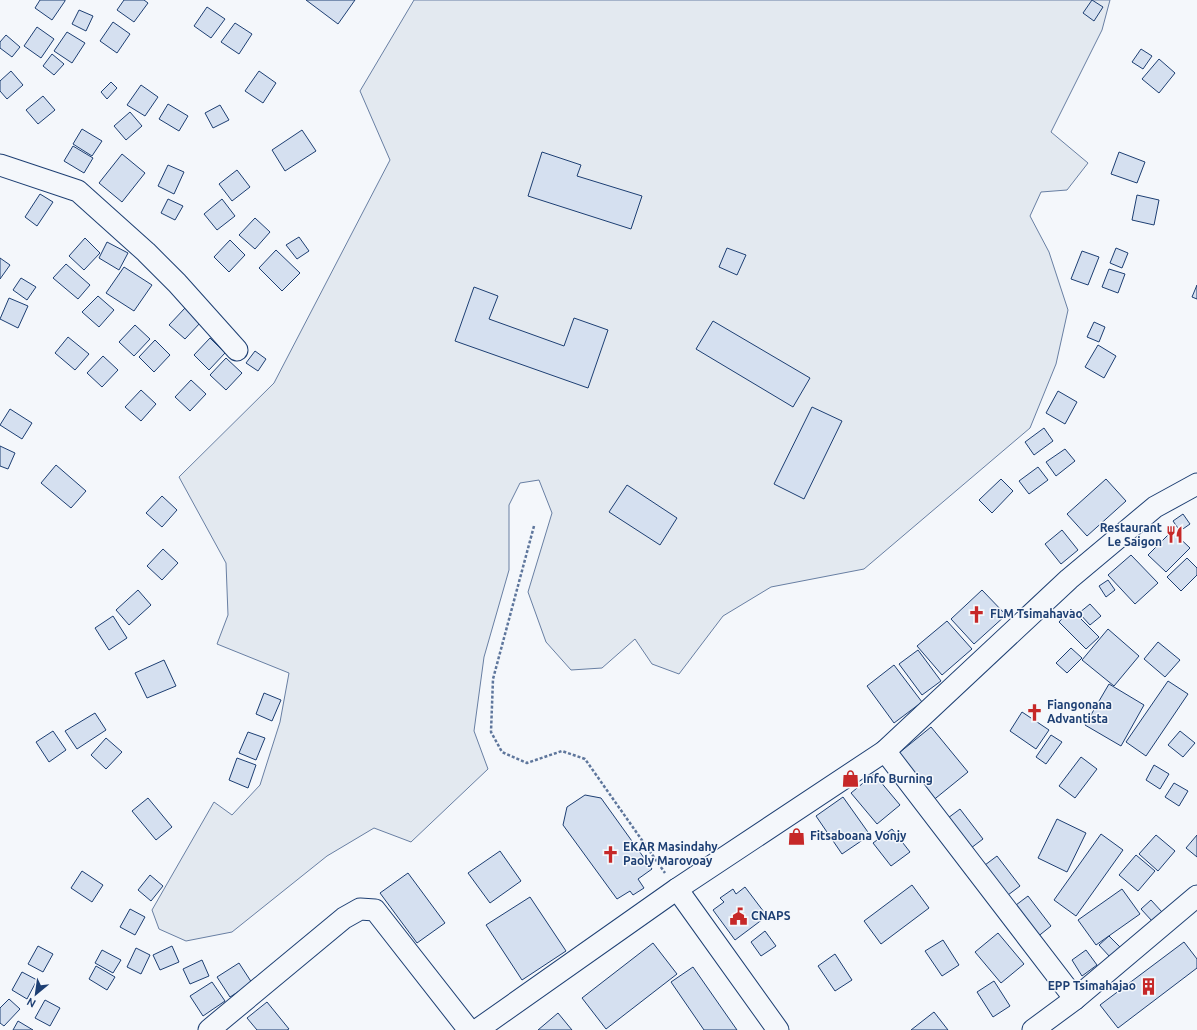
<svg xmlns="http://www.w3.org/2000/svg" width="1197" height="1030" font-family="Ubuntu,sans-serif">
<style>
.green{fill:#e3e9f0;stroke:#687fa3}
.building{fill:#d5e0f0;stroke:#1d3f73}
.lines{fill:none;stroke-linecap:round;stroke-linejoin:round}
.minor-casing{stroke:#1d3f73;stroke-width:23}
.path{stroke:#5e769c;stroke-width:2.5;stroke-dasharray:3 2;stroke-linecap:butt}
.minor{stroke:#f4f7fb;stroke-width:21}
.labels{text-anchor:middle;stroke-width:3;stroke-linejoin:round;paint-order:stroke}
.poi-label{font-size:12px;font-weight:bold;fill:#1d3f73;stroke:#f4f7fb;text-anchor:start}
</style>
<rect width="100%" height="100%" fill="#f4f7fb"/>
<path class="green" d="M414 0H1110L1102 30 1051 132 1088 163 1067 190 1041 192 1030 216 1049 252 1068 310 1056 364 1030 428 864 569 771 587 723 616 679 674 652 664 635 639 602 668 571 670 546 642 528 592 552 513 539 480 520 483 509 505V570L484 657 474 731 488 769 411 842 374 828 327 856 232 932 186 941 159 929 152 910 214 802 232 815 260 785 280 722 289 673 217 644 228 615 226 563 179 477 274 383 390 160 360 91Z"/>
<g class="building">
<path d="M40 0H65V1L52 20 35 8Z"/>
<path d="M124 0H144L148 3 134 22 117 10Z"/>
<path d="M306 0H355L338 24Z"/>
<path d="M1092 0 1103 7 1094 21 1083 13Z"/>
<path d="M207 7 225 19 211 38 194 26Z"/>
<path d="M79 10 93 16 86 31 72 24Z"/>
<path d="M113 22 130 34 117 53 100 41Z"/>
<path d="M235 23 252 34 239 54 221 42Z"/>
<path d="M37 27 54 39 41 58 24 46Z"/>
<path d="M67 32 85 43 72 63 54 51Z"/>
<path d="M6 35 20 47 12 57 0 48V42Z"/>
<path d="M1141 49 1152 56 1143 69 1132 62Z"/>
<path d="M52 54 64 64 54 75 43 66Z"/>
<path d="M1159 59 1175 73 1159 93 1142 79Z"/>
<path d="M11 71 23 85 7 99 0 91V81Z"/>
<path d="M259 71 276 83 263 103 245 91Z"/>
<path d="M111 82 117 88 107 99 101 92Z"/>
<path d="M141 85 158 97 145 116 127 105Z"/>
<path d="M43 96 55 110 38 124 26 110Z"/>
<path d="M168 104 188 116 179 131 159 119Z"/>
<path d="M220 105 229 120 213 128 205 113Z"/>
<path d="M130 112 142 126 126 140 114 126Z"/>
<path d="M82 129 102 141 92 156 73 144Z"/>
<path d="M302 130 316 151 285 171 272 150Z"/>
<path d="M73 146 93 158 84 173 64 161Z"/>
<path d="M542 152 581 165 577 176 642 196 631 229 528 196Z"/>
<path d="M1119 152 1145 162 1137 183 1111 174Z"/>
<path d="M122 154 145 173 122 202 99 183Z"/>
<path d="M168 165 184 172 174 194 158 186Z"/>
<path d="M237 170 250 187 232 201 219 184Z"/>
<path d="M40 194 53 202 37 226 25 217Z"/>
<path d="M1137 195 1159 200 1154 225 1132 220Z"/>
<path d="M168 199 183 206 175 220 161 213Z"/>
<path d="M222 199 235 216 217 230 204 214Z"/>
<path d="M255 218 270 232 255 249 239 235Z"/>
<path d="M299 237 309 251 297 259 286 245Z"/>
<path d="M85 238 100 253 84 270 69 256Z"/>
<path d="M230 240 245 255 229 272 214 257Z"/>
<path d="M107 242 128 253 119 270 99 258Z"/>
<path d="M727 248 746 255 737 275 719 267Z"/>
<path d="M1116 248 1128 253 1122 268 1110 263Z"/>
<path d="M276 250 300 273 282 291 259 268Z"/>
<path d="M1082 251 1099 257 1088 285 1071 279Z"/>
<path d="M0 258 10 265 0 279Z"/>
<path d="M66 264 90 285 78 299 53 278Z"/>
<path d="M124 267 152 285 134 311 106 293Z"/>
<path d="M1109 269 1125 274 1118 293 1102 287Z"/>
<path d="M21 278 36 287 27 300 13 290Z"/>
<path d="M1197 285V299L1192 297Z"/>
<path d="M474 287 498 296 489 319 564 346 574 318 608 330 588 388 455 341Z"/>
<path d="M98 296 114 310 99 327 82 312Z"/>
<path d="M9 298 28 306 18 328 0 319Z"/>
<path d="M185 308 201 322 185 339 169 325Z"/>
<path d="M713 321 810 378 793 407 696 349Z"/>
<path d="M1094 322 1105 327 1099 342 1087 337Z"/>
<path d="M135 325 150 339 134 356 119 342Z"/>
<path d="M68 337 89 354 75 370 55 353Z"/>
<path d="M210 338 225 353 209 370 194 355Z"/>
<path d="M155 340 170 355 154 372 139 357Z"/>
<path d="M1098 345 1116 356 1104 378 1085 367Z"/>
<path d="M255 351 266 359 258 371 246 363Z"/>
<path d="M103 356 118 370 102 387 87 373Z"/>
<path d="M226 358 242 373 226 390 210 375Z"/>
<path d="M191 380 206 394 190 411 175 397Z"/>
<path d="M141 390 156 404 141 421 125 407Z"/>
<path d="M1058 391 1077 402 1065 424 1046 413Z"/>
<path d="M812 407 842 421 804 499 774 484Z"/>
<path d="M10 409 32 423 22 439 0 425Z"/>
<path d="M1044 428 1053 441 1034 455 1025 442Z"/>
<path d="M0 446 15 453 8 469 0 466Z"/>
<path d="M1065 449 1075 461 1056 476 1046 462Z"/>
<path d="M56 465 86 491 71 508 41 483Z"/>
<path d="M1038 467 1048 480 1029 494 1019 481Z"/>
<path d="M1001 479 1013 491 992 513 979 500Z"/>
<path d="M1106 479 1126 501 1087 536 1067 514Z"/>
<path d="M627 485 677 518 660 545 609 512Z"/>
<path d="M162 496 177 510 162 527 146 513Z"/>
<path d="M1183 514 1190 524 1180 531 1173 521Z"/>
<path d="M1062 530 1078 550 1061 564 1045 544Z"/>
<path d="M1172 531 1190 548 1166 572 1148 555Z"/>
<path d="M163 549 178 563 162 580 147 566Z"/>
<path d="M1131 555 1158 583 1135 604 1108 575Z"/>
<path d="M1187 558 1197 568V575L1181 591 1167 577Z"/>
<path d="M1108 580 1115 590 1106 597 1099 586Z"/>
<path d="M138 590 151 605 129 625 116 610Z"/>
<path d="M982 590 1006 615 974 644 951 619Z"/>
<path d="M1090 604 1101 616 1090 625 1079 613Z"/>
<path d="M1071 609 1099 637 1086 649 1059 622Z"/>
<path d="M113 616 127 638 109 650 95 628Z"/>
<path d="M947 621 972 649 942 675 917 646Z"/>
<path d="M1108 629 1139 656 1114 686 1082 660Z"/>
<path d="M1158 642 1180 660 1165 677 1144 659Z"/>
<path d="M1071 648 1082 658 1067 673 1056 663Z"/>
<path d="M918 650 941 681 922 695 899 664Z"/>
<path d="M164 660 176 686 147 698 135 673Z"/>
<path d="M894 665 922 702 894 723 867 686Z"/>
<path d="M1168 681 1188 694 1146 756 1126 742Z"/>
<path d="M1109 684 1144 705 1121 746 1085 725Z"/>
<path d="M264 693 281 700 272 721 256 714Z"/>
<path d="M1022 712 1049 730 1036 749 1010 731Z"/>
<path d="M95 713 106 730 77 749 65 731Z"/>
<path d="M931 727 968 772 931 802 894 757Z"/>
<path d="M53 731 66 750 49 762 36 742Z"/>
<path d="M1180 731 1195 743 1183 757 1168 745Z"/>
<path d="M248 732 265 738 256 760 239 753Z"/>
<path d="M1051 735 1062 742 1046 764 1036 757Z"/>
<path d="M106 738 122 752 106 769 91 755Z"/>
<path d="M1081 757 1097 769 1075 798 1059 786Z"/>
<path d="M237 758 256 765 248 788 229 780Z"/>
<path d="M1154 765 1169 774 1160 789 1146 780Z"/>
<path d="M874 774 900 805 877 824 851 793Z"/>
<path d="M1174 783 1188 791 1179 806 1165 797Z"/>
<path d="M585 795 601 798 652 869 638 879 644 888 633 895 630 891 617 899 563 825 567 807Z"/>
<path d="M843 797 870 835 842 854 816 816Z"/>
<path d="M148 798 172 827 156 840 132 811Z"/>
<path d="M960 809 983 839 967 851 944 821Z"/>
<path d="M1057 819 1086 833 1067 872 1038 858Z"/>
<path d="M892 829 910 852 891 866 873 843Z"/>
<path d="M1101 834 1123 850 1076 916 1054 900Z"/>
<path d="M1156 835 1175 851 1158 871 1139 854Z"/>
<path d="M1197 835V857L1186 848Z"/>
<path d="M500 851 521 881 490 903 468 873Z"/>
<path d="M1136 855 1155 871 1138 891 1119 875Z"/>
<path d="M997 856 1020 886 1004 898 981 868Z"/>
<path d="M82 871 103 885 92 902 71 888Z"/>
<path d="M408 873 445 923 417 943 380 893Z"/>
<path d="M150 875 163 886 151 901 138 890Z"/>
<path d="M912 885 929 908 881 944 864 921Z"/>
<path d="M745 887 767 916 735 940 713 910 724 902 720 898 733 889 736 894Z"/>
<path d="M1122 889 1140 914 1096 945 1078 920Z"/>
<path d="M1028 896 1051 926 1036 938 1012 908Z"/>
<path d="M530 897 566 951 522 980 486 925Z"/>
<path d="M1151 900 1162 912 1152 921 1141 909Z"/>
<path d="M130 909 145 917 135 935 120 927Z"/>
<path d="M765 931 776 946 761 956 751 942Z"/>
<path d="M998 933 1024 964 1001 983 975 952Z"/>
<path d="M1109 936 1121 948 1110 957 1099 945Z"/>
<path d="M943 940 959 965 942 976 925 951Z"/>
<path d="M1184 942 1197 959V968L1118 1028 1100 1005Z"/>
<path d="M653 943 677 974 606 1029 582 998Z"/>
<path d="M38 946 53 954 43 972 28 964Z"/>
<path d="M172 946 179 962 160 970 153 955Z"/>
<path d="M136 948 150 955 141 974 127 967Z"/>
<path d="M102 950 121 960 113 973 95 963Z"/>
<path d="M1086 950 1097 965 1082 976 1072 960Z"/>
<path d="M835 954 852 980 835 991 818 966Z"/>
<path d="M202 960 209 976 190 984 183 969Z"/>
<path d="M239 963 252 983 230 997 217 977Z"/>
<path d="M96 966 115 977 107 990 89 979Z"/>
<path d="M693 967 737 1030H704L671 982Z"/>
<path d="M22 972 37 980 27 999 12 990Z"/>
<path d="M994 981 1010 1006 993 1017 977 992Z"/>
<path d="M212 982 225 1001 203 1016 190 996Z"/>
<path d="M9 999 20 1009 4 1026 0 1023V1008Z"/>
<path d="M45 1000 60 1008 50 1026 35 1018Z"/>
<path d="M267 1002 289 1029 287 1030H257L247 1018Z"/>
<path d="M934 1012 948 1030H911Z"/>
<path d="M558 1013 572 1030H538Z"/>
<path d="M18 1021 33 1030H13Z"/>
</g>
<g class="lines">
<defs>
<g id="minor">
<path d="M0 165 78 191 146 252 177 283 237 350"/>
<path d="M885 751 1075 999"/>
<path d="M677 889 778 1030"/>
<path d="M209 1030 344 918 360 909 375 910 469 1030"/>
<path d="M477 1030 677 889 885 751 1069 579 1155 507 1197 484"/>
<path d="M1033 1030 1075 999 1197 896"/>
</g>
</defs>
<use href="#minor" class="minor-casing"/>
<path class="path" d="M534 526 493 679 491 732 502 752 527 763 562 751 585 759 665 873"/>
<use href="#minor" class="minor"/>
</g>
<defs>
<symbol id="restaurant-bare" viewBox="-9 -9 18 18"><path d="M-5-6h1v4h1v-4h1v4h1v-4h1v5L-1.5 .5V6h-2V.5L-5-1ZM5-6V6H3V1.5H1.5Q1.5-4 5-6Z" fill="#c62828" stroke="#f4f7fb" stroke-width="2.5" paint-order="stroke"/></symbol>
<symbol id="church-bare" viewBox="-9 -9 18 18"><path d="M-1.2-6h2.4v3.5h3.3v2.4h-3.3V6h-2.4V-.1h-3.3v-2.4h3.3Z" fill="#c62828" stroke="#f4f7fb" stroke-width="2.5" paint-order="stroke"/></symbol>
<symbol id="shop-bare" viewBox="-9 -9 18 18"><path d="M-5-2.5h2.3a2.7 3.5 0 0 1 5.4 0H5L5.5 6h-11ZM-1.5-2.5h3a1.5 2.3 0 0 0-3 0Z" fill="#c62828" stroke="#f4f7fb" stroke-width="2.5" paint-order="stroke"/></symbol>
<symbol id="civic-bare" viewBox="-9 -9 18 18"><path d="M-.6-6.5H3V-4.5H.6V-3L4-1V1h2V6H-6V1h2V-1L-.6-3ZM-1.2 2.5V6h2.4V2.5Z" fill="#c62828" stroke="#f4f7fb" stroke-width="2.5" paint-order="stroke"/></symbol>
<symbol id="building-bare" viewBox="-9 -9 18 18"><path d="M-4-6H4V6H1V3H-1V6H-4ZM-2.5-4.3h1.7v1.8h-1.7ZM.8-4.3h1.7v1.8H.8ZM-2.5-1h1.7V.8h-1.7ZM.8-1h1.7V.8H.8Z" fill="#c62828" stroke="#f4f7fb" stroke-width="2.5" paint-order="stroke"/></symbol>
</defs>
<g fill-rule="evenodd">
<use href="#restaurant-bare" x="1162" y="522" width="25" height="25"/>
<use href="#church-bare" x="964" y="602" width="25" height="25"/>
<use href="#church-bare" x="1022" y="700" width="25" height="25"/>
<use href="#shop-bare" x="838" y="766" width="25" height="25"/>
<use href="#shop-bare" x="784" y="824" width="25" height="25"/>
<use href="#church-bare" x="598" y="842" width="25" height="25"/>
<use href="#civic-bare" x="726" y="904" width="25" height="25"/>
<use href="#building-bare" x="1136" y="974" width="25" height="25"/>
</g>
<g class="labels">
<g class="poi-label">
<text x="1162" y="532" text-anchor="end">Restaurant<tspan x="1162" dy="14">Le Saigon</tspan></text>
<text x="990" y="618">FLM Tsimahavao</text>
<text x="1047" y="709">Fiangonana<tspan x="1047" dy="14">Advantista</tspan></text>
<text x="863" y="783">Info Burning</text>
<text x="810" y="840">Fitsaboana Vonjy</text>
<text x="623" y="851">EKAR Masindahy<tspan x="623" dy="14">Paoly Marovoay</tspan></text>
<text x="751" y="920">CNAPS</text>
<text x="1136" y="990" text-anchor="end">EPP Tsimahajao</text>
</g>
</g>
<g transform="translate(36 994) rotate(209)" stroke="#f4f7fb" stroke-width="3" paint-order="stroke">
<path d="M0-3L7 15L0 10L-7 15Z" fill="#1d3f73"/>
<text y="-6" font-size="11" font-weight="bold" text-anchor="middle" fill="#1d3f73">N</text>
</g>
</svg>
